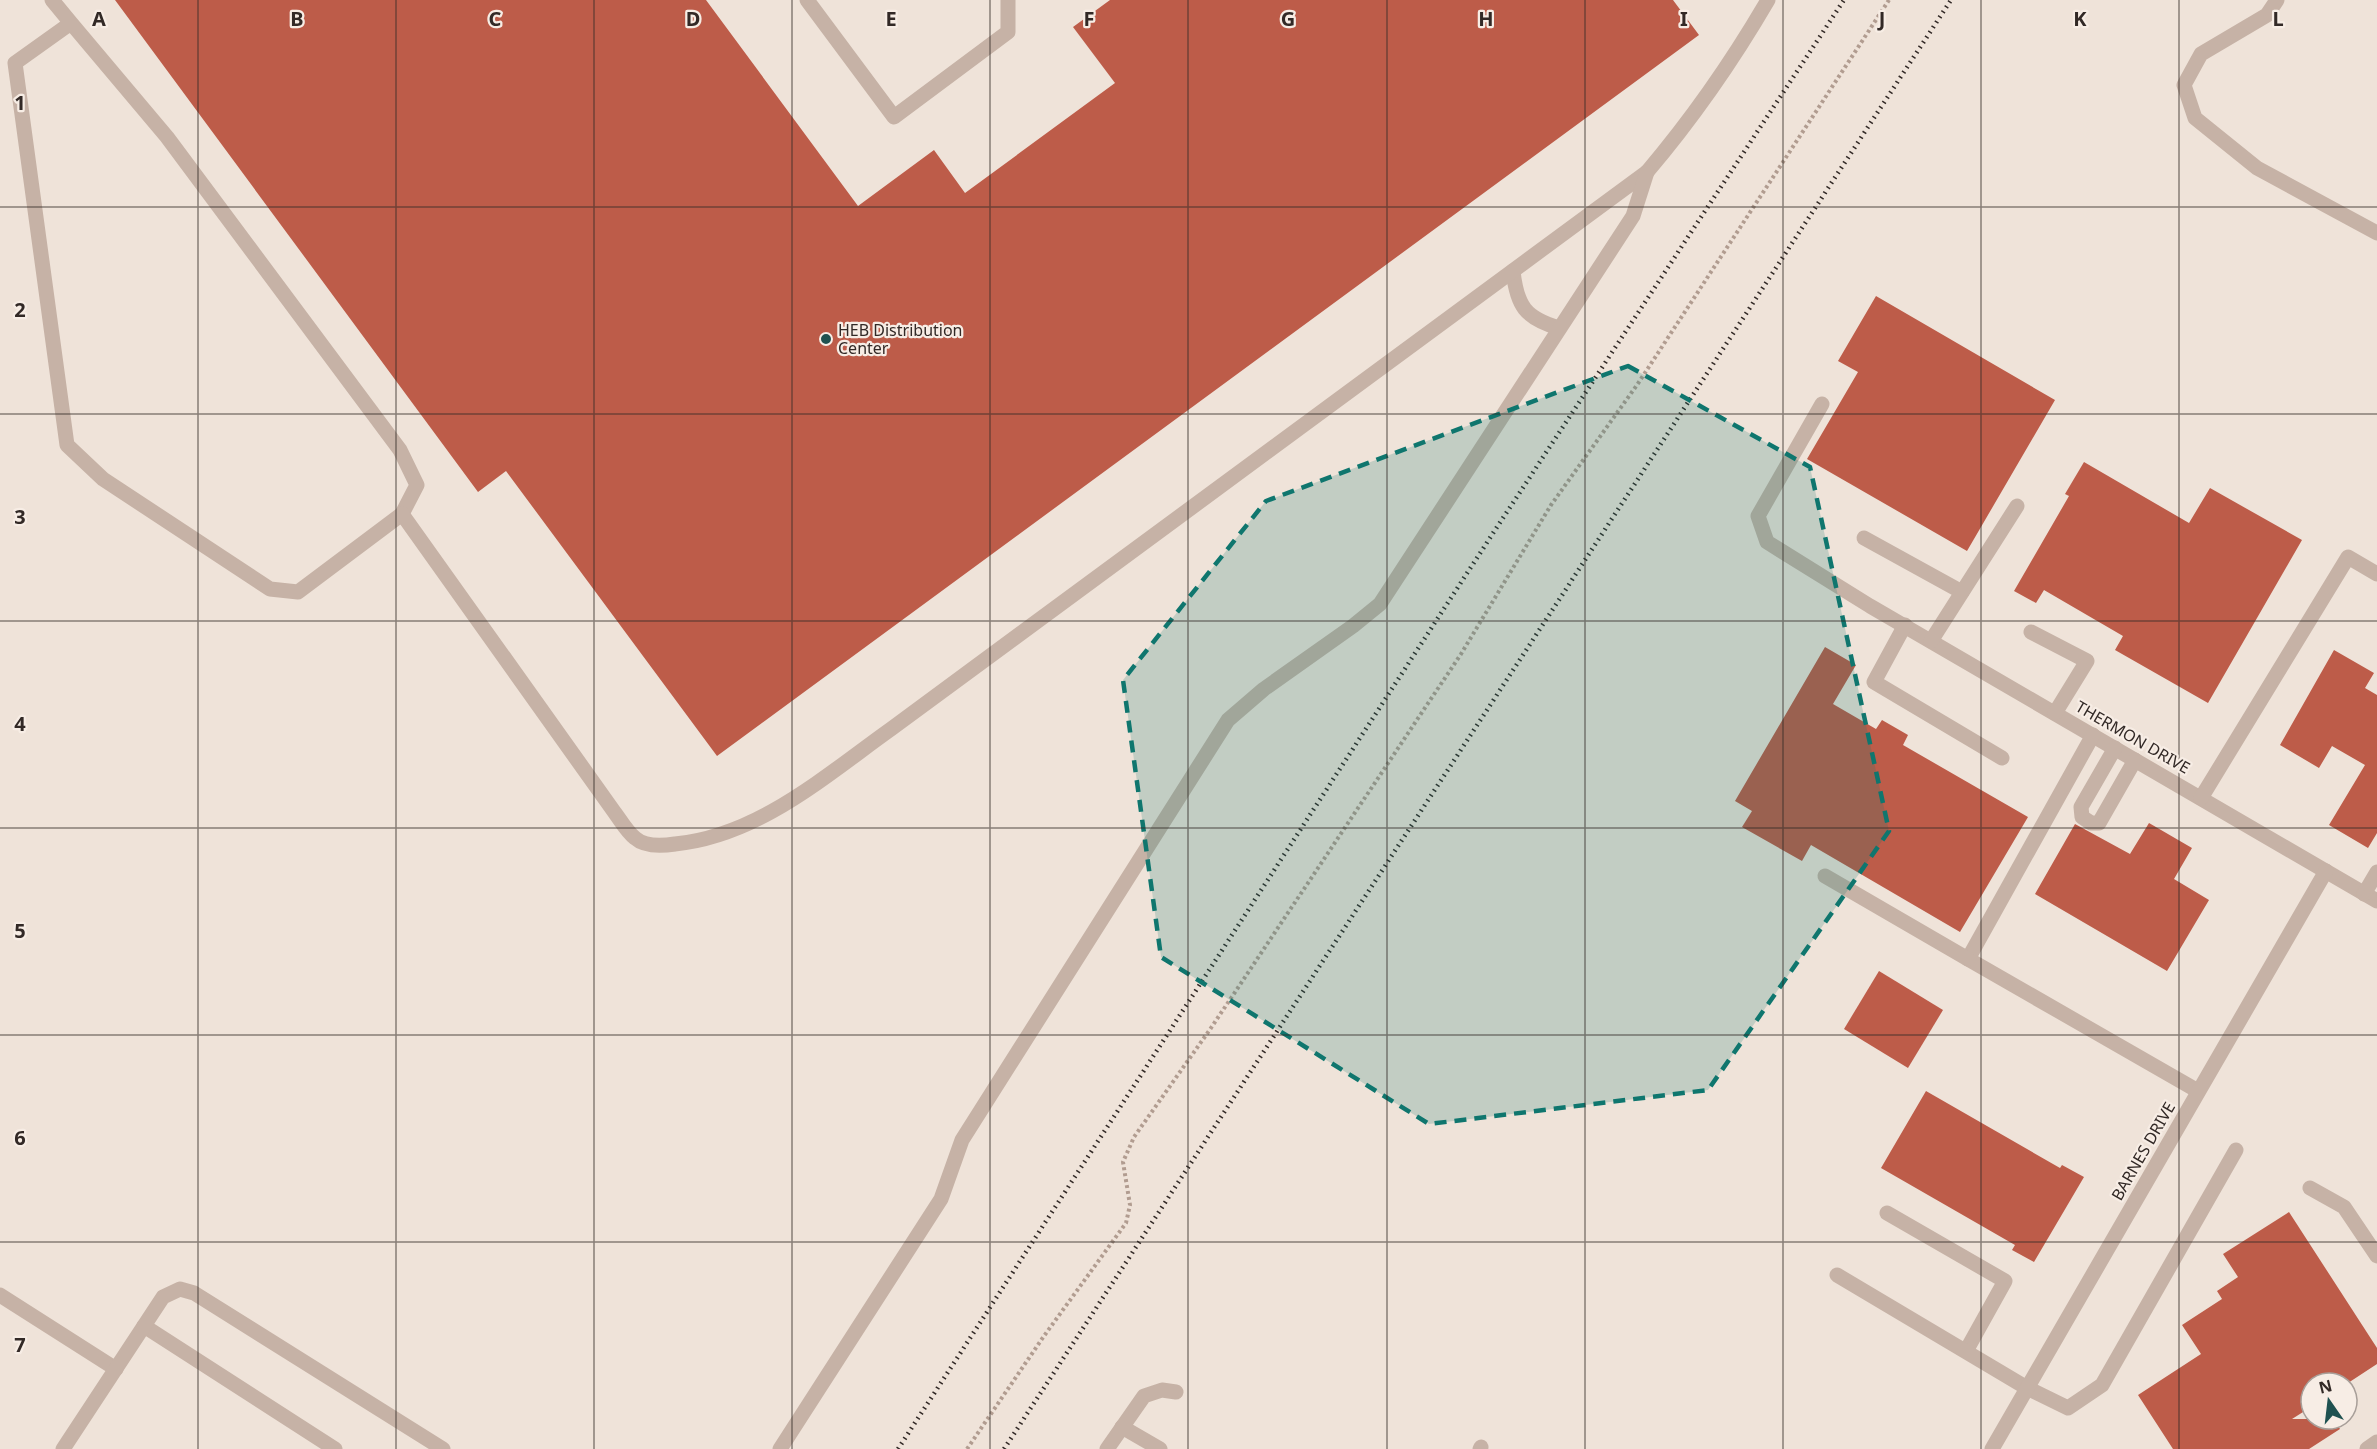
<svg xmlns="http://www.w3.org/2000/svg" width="2377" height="1449" font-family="'Noto Sans',sans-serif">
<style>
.building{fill:#bd5c49}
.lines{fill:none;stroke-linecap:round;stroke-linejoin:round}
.path{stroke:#b19c90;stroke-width:4;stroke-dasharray:3 3;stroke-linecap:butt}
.minor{stroke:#c6b2a6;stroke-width:15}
.rail{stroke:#322926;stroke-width:4.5;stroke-dasharray:1.5 4.5;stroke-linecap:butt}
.marked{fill:#0f766e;fill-opacity:0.2;stroke:#0f766e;stroke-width:4.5;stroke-dasharray:12 8;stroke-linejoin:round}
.grid{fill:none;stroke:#322926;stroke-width:1.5;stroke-opacity:0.55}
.poi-dot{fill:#1f5150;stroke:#f7ede5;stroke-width:2}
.labels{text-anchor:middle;stroke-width:4.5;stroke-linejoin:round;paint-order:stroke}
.poi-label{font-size:16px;fill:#322926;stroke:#f7ede5;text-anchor:start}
.street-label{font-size:16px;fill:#322926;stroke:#f7ede5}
.grid-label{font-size:20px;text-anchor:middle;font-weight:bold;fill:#322926;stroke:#f7ede5;stroke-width:4.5;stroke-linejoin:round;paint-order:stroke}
</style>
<rect width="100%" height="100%" fill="#efe3d9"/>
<g class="building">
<path d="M115 0H706L858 206 934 150 965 193 1115 83 1073 27 1110 0H1673L1699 35 717 756 506 471 478 492Z"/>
<path d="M1876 296 2055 400 1967 551 1807 459 1858 372 1838 361Z"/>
<path d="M2084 462 2189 523 2210 488 2302 540 2208 703 2115 650 2123 636 2044 590 2036 603 2014 591 2069 496 2065 494Z"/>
<path d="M1825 647 1856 665 1833 704 1876 729 1882 720 1908 735 1903 745 2028 817 1960 932 1811 845 1802 861 1742 827 1752 811 1735 801Z"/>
<path d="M2334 650 2374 673 2365 688 2377 695V833L2368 848 2329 825 2365 765 2332 746 2319 768 2280 745Z"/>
<path d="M2149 823 2192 848 2174 879 2209 900 2167 971 2035 894 2075 824 2130 854Z"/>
<path d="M1879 971 1943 1010 1908 1068 1844 1029Z"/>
<path d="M1926 1091 2060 1168 2062 1165 2084 1177 2034 1262 2012 1250 2015 1245 1881 1168Z"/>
<path d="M2289 1212 2377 1348V1364L2348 1383H2311V1407L2292 1419H2334L2340 1429 2309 1449H2173L2138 1395 2201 1354 2182 1325 2222 1299 2217 1291 2238 1277 2223 1254Z"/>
</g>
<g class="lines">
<path class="path" d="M967 1449 1044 1336 1126 1223 1130 1205 1123 1162 1134 1137 1211 1028 1461 654 1551 505 1637 385 1889 0"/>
<g class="minor">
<path d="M52 0 71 23 167 137 400 450 417 485 402 514 298 592 270 589 103 479 67 445 15 63 71 23"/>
<path d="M807 0 894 117 1008 32V0"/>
<path d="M2277 0 2267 15 2201 54 2184 85 2195 118 2257 168 2377 233"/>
<path d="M1513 271C1517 306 1525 318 1559 328"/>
<path d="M1822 404 1758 516 1767 542 1870 606 2377 901"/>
<path d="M402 514 615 813C621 821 627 832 635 838 645 847 662 846 675 844 758 836 825 776 891 729L1647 172C1692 119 1733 60 1768 0"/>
<path d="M1864 538 1962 592"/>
<path d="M1905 625 1874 682 2002 758"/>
<path d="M2031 632 2087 661 2055 713"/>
<path d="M1931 641 2017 506"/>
<path d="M2093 735 1968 959 2198 1091"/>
<path d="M2115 748 2081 807 2082 817 2091 823H2099L2135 760"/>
<path d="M2201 798 2348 557 2377 574"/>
<path d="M1825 876 1968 959"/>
<path d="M2364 894 2377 872"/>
<path d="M2310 1188 2344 1207 2377 1256"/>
<path d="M1887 1213 2005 1281 1966 1351"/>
<path d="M1837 1275 2027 1388 2068 1408 2102 1385 2236 1150"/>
<path d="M0 1295 116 1369"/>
<path d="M144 1326 335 1449"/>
<path d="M1122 1427 1160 1449"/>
<path d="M63 1449 163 1297 180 1289 194 1293 443 1449"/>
<path d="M780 1449 941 1199 962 1140 1228 720 1264 689 1353 626 1380 604 1633 216 1647 172"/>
<path d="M1107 1449 1144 1396 1162 1390 1176 1392"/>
<path d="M1480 1449 1481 1447"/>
<path d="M1992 1449 2326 871"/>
<path d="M2367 1449 2377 1442"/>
</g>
<g class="rail">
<path d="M898 1449 1499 524 1844 0"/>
<path d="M1004 1449 1951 0"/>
</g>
</g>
<path class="marked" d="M1628 366 1810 467 1889 831 1708 1090 1429 1124 1161 957 1123 680 1266 501Z"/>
<path class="grid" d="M198 0V1449M396 0V1449M594 0V1449M792 0V1449M990 0V1449M1188 0V1449M1387 0V1449M1585 0V1449M1783 0V1449M1981 0V1449M2179 0V1449M0 207H2377M0 414H2377M0 621H2377M0 828H2377M0 1035H2377M0 1242H2377"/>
<circle class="poi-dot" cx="826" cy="339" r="6"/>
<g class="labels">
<g class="poi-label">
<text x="838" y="336">HEB Distribution<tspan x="838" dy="18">Center</tspan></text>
</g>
<g class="street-label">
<text transform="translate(2133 737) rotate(30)" y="6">THERMON DRIVE</text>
<text transform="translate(2143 1151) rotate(-60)" y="6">BARNES DRIVE</text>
</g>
</g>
<g class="grid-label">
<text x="99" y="26">A</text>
<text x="297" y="26">B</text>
<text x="495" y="26">C</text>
<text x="693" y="26">D</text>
<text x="891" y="26">E</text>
<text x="1089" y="26">F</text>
<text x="1288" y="26">G</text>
<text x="1486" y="26">H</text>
<text x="1684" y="26">I</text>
<text x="1882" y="26">J</text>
<text x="2080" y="26">K</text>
<text x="2278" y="26">L</text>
<text x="20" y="110">1</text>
<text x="20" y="317">2</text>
<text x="20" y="524">3</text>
<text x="20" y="731">4</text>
<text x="20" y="938">5</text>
<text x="20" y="1145">6</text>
<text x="20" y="1352">7</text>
</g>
<g transform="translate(2329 1401) rotate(346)"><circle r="28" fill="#f7ede5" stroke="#a89f99" stroke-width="1.5"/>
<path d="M0-4.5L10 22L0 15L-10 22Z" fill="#1f5150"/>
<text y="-9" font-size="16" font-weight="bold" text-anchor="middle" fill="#322926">N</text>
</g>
</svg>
